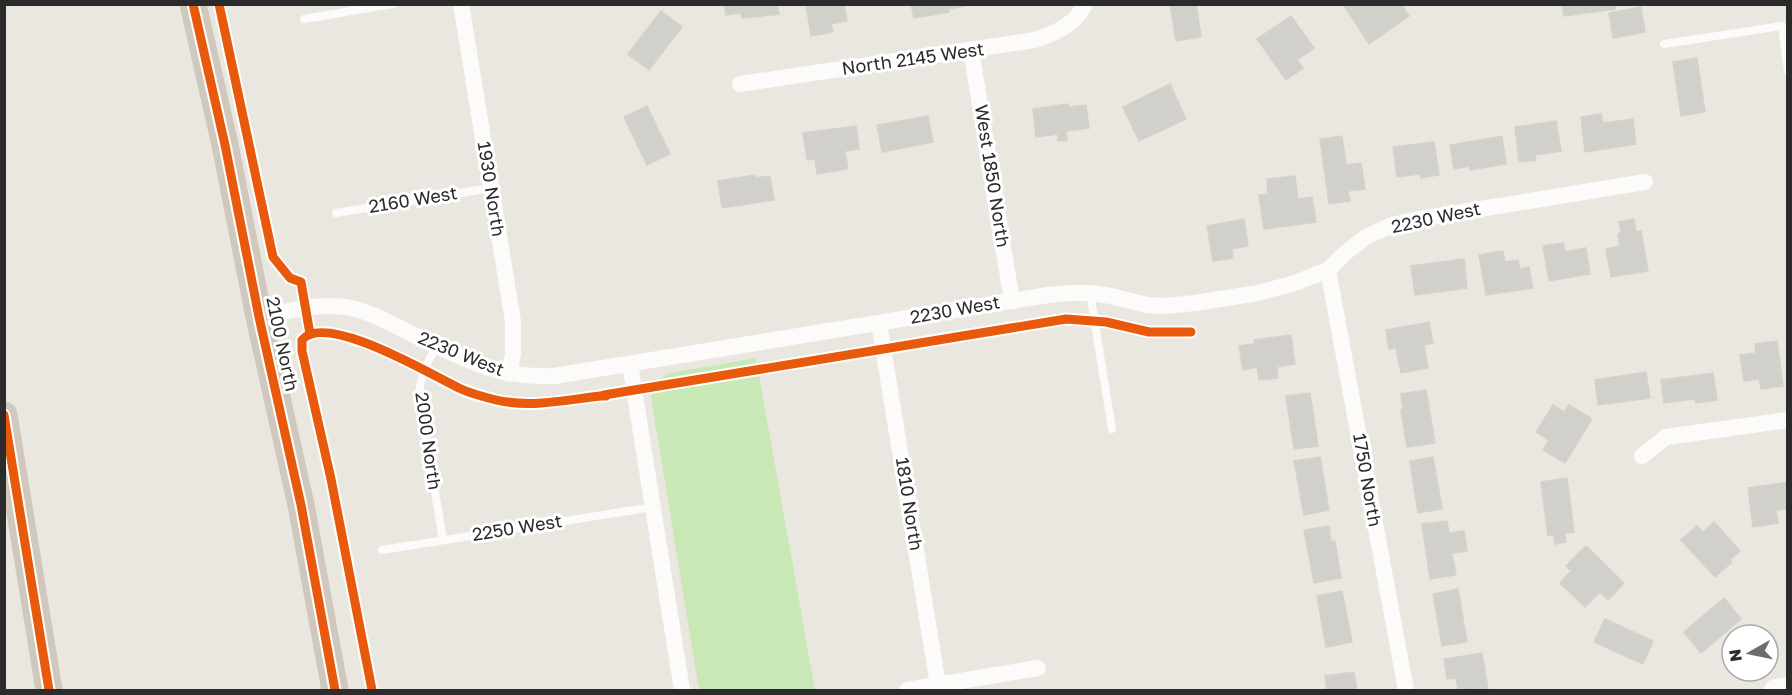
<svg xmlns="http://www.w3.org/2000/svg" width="1792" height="695" font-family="'Golos Text',sans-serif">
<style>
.green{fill:#c8e9b6}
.building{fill:#d2d0cb;stroke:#d5d2cc;stroke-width:1.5}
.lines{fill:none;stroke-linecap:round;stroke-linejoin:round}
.service{stroke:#fcfbfa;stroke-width:8}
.minor{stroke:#fcfbfa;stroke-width:16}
.secondary{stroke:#fcfbfa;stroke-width:22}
.trunk{stroke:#d0c8bd;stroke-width:27}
.cycleway-casing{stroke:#fff;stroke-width:13}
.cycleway{stroke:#e8590c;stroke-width:9}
.labels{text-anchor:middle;stroke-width:6;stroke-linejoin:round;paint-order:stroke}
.street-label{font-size:18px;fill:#2b2b2b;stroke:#fff}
</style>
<rect width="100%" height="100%" fill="#eae7e0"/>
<path class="green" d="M756 358 815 690H700L698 684 651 398C652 384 658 378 670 373Z"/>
<g class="building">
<path d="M724 4H777L779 14 742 18 741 13 726 15Z"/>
<path d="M806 4H844L847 21 831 24 833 32 811 36Z"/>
<path d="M911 4H965V6L949 9V12L914 18Z"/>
<path d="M1170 4H1196L1201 37 1176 41Z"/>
<path d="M1343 4H1401L1409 16 1369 44Z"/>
<path d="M1562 4H1615V9L1564 16Z"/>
<path d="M1641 7 1645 32 1613 38 1609 13Z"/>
<path d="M661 11 682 27 649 70 628 54Z"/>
<path d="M1291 16 1314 48 1297 60 1303 68 1286 80 1257 39Z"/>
<path d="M1697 58 1705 112 1681 116 1673 62Z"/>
<path d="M1170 84 1186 119 1139 141 1123 107Z"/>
<path d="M1068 104 1069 107 1086 105 1089 128 1066 131 1067 140 1058 141V134L1036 137 1033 109Z"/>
<path d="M647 106 670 154 647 165 624 117Z"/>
<path d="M1601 114 1603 123 1633 119 1636 144 1585 152 1581 117Z"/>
<path d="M928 116 933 142 882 152 877 125Z"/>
<path d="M1556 121 1561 151 1535 155 1536 160 1519 162 1515 127Z"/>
<path d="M856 126 859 149 845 151 848 169 817 174 815 159 807 160 803 133Z"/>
<path d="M1342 136 1346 165 1361 163 1365 189 1348 191 1350 201 1329 204 1320 139Z"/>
<path d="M1502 136 1506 164 1470 170 1469 166 1454 169 1450 145Z"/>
<path d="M1434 142 1439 175 1421 178 1420 174 1397 177 1393 147Z"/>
<path d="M754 175 755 178 770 176 774 200 722 208 718 181Z"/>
<path d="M1295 176 1298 199 1312 197 1316 222 1264 229 1259 195 1268 194 1267 179Z"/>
<path d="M1244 219 1248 246 1232 249 1233 258 1213 261 1207 226Z"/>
<path d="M1634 219 1636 232 1641 231 1648 271 1611 277 1606 249 1620 246 1618 234 1621 233 1619 222Z"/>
<path d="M1563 243 1565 252 1586 248 1590 274 1549 281 1543 246Z"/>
<path d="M1503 251 1505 262 1518 260 1520 269 1529 267 1533 288 1486 295 1479 255Z"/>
<path d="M1464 259 1467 288 1415 295 1411 266Z"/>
<path d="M1429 322 1433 343 1424 345 1428 368 1401 373 1396 348 1389 349 1386 330Z"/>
<path d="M1291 335 1295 364 1277 367 1278 378 1259 380 1257 367 1243 370 1239 346 1254 344V340Z"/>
<path d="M1777 341 1783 386 1761 389 1759 379 1744 381 1740 355 1756 353 1755 344Z"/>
<path d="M1646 372 1650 398 1598 405 1595 380Z"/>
<path d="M1713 373 1717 400 1696 403 1695 399 1664 403 1661 380Z"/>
<path d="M1426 390 1435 443 1407 447 1401 410 1403 409 1401 394Z"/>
<path d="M1310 393 1318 446 1294 449 1286 396Z"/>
<path d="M1553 405 1564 412 1569 405 1592 419 1565 463 1543 450 1549 440 1536 432Z"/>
<path d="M1320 457 1329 510 1304 515 1294 461Z"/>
<path d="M1433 457 1442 509 1418 513 1410 461Z"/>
<path d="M1567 478 1574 532 1565 533 1566 542 1555 544 1554 535 1548 536 1541 482Z"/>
<path d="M1788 482V509L1776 510 1778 523 1753 527 1748 488Z"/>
<path d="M1447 521 1449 533 1464 531 1467 551 1452 553 1456 575 1430 579 1422 524Z"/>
<path d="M1714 522 1740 551 1730 560 1732 562 1715 577 1681 540 1697 526 1703 532Z"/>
<path d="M1329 526 1331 542 1335 541 1341 578 1314 583 1304 530Z"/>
<path d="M1586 546 1624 583 1608 600 1600 592 1585 607 1560 583 1571 571 1566 566Z"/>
<path d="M1458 589 1467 642 1442 646 1433 594Z"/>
<path d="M1342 591 1352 642 1326 647 1317 596Z"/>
<path d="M1724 598 1741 619 1701 653 1684 632Z"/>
<path d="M1605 619 1653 641 1643 664 1594 642Z"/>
<path d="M1482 653 1488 689 1458 690 1456 678 1447 679 1444 659Z"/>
<path d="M1354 672 1357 690H1327L1325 676Z"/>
</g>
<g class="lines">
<g class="service">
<path d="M304 19 393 4"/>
<path d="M1664 44 1782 26 1788 71"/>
<path d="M336 213 491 188"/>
<path d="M1090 293 1112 429"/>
<path d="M437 346C427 362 420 376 419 395L443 540"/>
<path d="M382 550 653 507"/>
</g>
<g class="minor">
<path d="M461 4 513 321V354L509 374"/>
<path d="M971 50 1012 301"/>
<path d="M740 84 1035 40C1055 33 1076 25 1085 4"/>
<path d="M1328 270 1406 690"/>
<path d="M259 317C290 311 323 301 355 309 375 314 392 324 410 333 460 357 497 379 554 376L1048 295 1069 293H1090L1111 296 1147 305 1164 306 1195 303 1258 293 1292 284 1328 270 1345 253 1366 237 1392 225 1419 219 1645 182"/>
<path d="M879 323 938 685"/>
<path d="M630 364 682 690"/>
<path d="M1642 456 1666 437 1788 420"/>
<path d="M907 690 1038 668"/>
</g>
<path class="secondary" d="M1775 690 1788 688"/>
<g class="trunk">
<path d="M193 4 225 145 259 317 301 505 335 690"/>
<path d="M4 415 49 690"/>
</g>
<defs>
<g id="cycleway">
<path d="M193 4 225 145 259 317 301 505 335 690"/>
<path d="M219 4 273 257 290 278 301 282 310 334"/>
<path d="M604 395 1066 319 1106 322 1149 332H1191"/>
<path d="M4 415 49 690"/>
<path d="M372 690 331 479 302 351V340C326 311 433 376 461 389 472 394 484 397 496 400 531 408 566 400 600 396H606"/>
</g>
</defs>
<use href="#cycleway" class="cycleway-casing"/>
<use href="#cycleway" class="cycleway"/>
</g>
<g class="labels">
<g class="street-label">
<text transform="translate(913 59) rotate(-8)" y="6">North 2145 West</text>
<text transform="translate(992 176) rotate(81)" y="6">West 1850 North</text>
<text transform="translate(491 189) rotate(81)" y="6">1930 North</text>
<text transform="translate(413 200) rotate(-9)" y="6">2160 West</text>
<text transform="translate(1436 218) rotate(-12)" y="6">2230 West</text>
<text transform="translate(955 310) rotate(-10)" y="6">2230 West</text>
<text transform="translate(282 344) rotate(78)" y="6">2100 North</text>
<text transform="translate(461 354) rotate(22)" y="6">2230 West</text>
<text transform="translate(428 441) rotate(82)" y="6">2000 North</text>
<text transform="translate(1367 480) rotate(80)" y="6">1750 North</text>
<text transform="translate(909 504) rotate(81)" y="6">1810 North</text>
<text transform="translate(517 528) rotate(-9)" y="6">2250 West</text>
</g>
</g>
<rect width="1792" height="695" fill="none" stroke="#2b2b2b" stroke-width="12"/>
<g transform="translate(1750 653) rotate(261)"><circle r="28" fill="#ffffff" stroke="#aaaaaa" stroke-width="1.5"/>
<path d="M0-4.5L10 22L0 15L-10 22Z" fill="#6e6d6a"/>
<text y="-9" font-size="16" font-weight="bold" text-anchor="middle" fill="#2b2b2b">N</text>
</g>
</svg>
